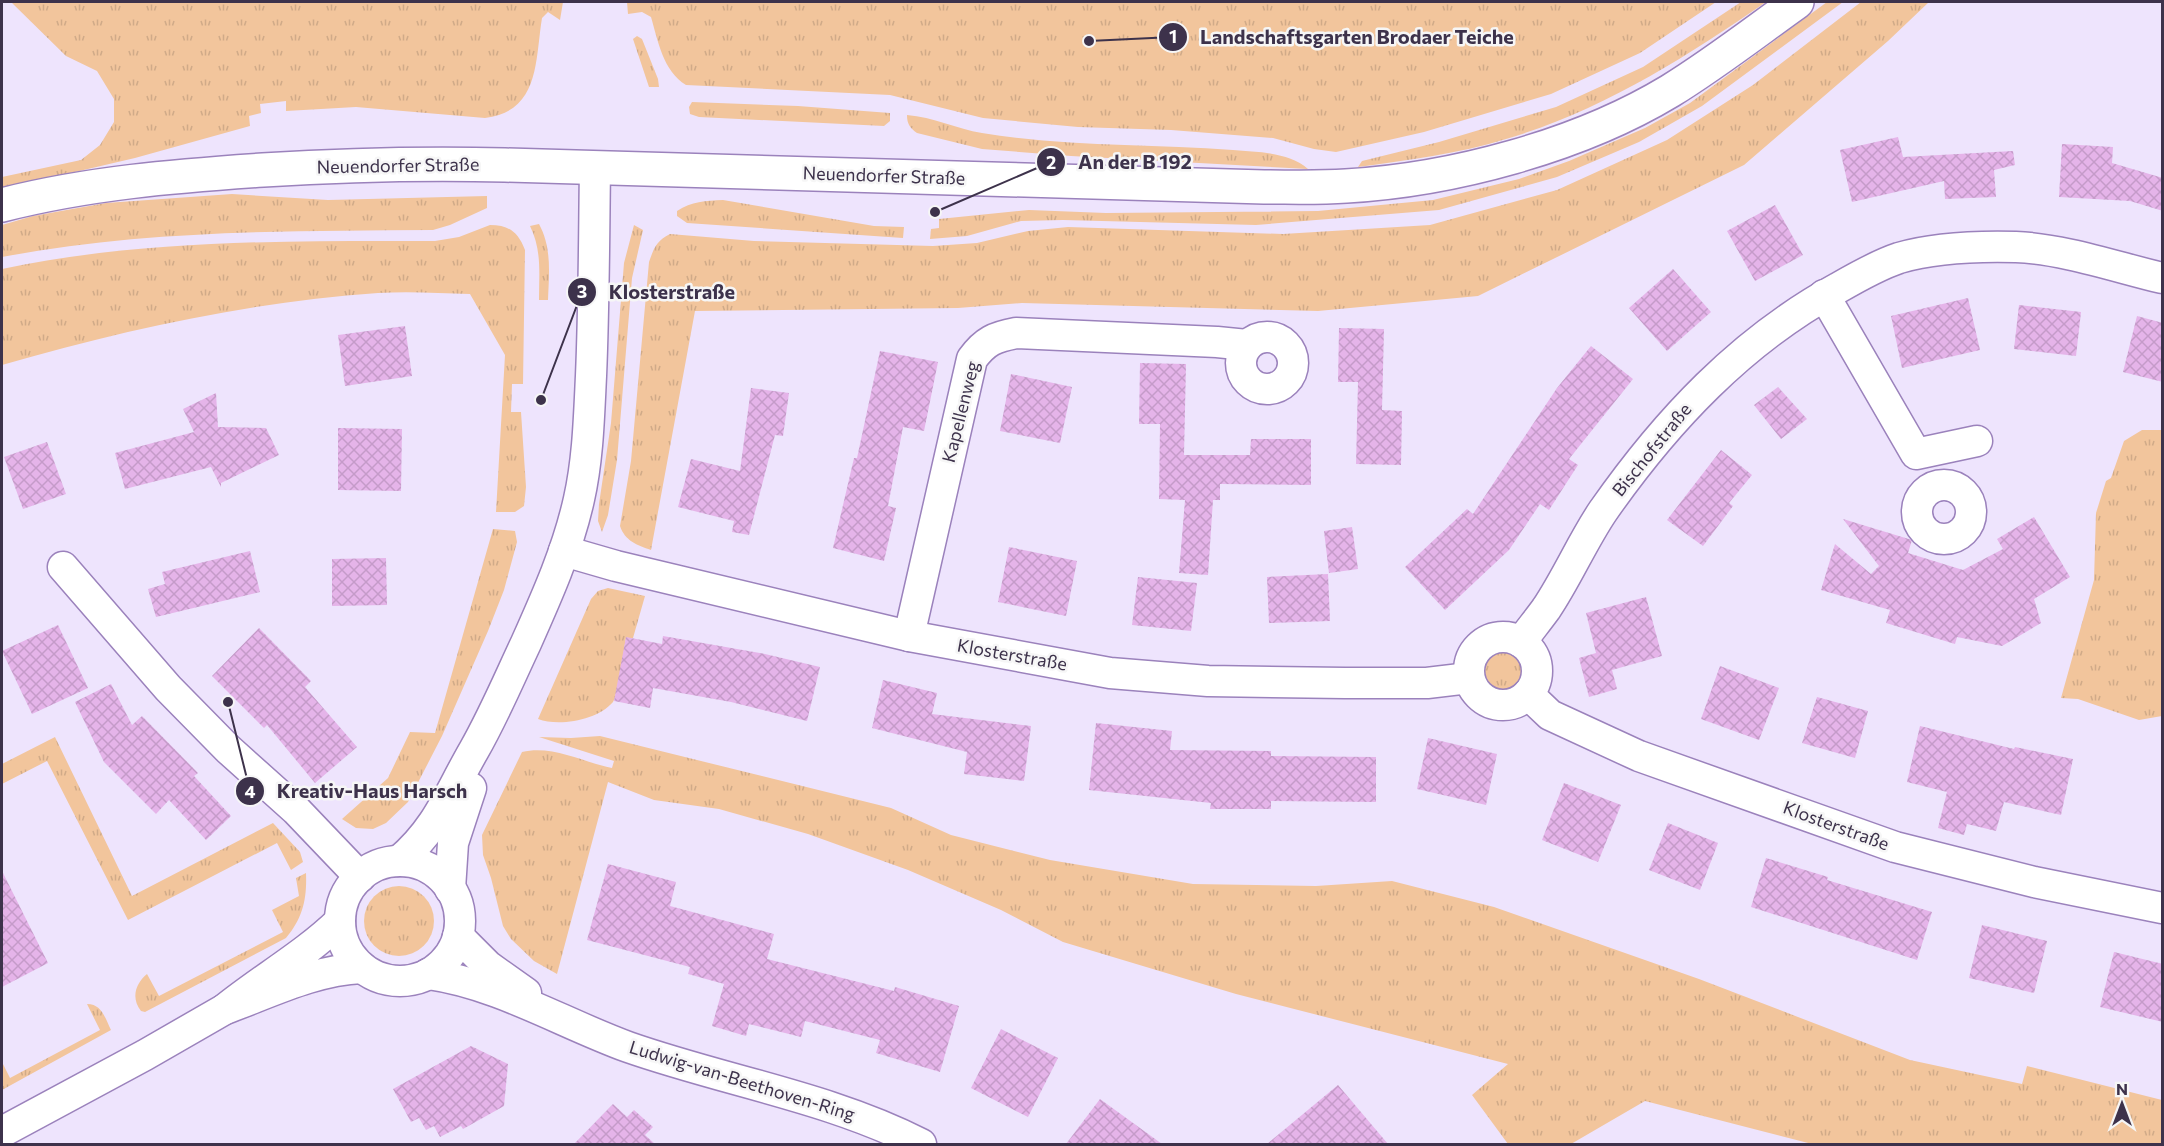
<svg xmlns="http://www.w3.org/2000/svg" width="2164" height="1146" font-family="Commissioner,sans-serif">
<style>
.grass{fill:url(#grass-tufts)}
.building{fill:url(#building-cross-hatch)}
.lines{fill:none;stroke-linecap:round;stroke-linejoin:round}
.minor-casing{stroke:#9b82bc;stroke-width:33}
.primary-casing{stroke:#9b82bc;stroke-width:36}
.minor{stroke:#fff;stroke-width:30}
.primary{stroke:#fff;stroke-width:33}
.labels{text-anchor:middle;stroke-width:5;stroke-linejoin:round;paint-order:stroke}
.street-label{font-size:18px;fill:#3d324b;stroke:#f6f6f6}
.leader{fill:none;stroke:#3d324b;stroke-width:2}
.callout-dot{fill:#3d324b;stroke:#f6f6f6;stroke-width:2}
.mark-label{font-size:18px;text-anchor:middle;font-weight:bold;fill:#fff}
.callout-label{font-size:20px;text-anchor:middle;font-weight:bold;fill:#3d324b;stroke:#f6f6f6;stroke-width:5;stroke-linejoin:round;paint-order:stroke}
</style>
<defs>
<pattern id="grass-tufts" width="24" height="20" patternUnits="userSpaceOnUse" patternTransform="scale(1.5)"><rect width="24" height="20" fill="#f2c59c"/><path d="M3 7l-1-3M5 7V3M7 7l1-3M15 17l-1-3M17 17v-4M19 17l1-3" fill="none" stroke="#d0aa88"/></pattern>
<pattern id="building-cross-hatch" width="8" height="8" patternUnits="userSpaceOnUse" patternTransform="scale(1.5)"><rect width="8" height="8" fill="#e5b4e9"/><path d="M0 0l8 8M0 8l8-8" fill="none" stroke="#c59bc9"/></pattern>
</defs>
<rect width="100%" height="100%" fill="#eee4fd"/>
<g class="grass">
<path d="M11 2H563L560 20 548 12 542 18C535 61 540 111 485 118L356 107 286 111V101L260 104 261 113 249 116 250 126 135 158 2 189V177L81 160 100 145 114 122V99L97 71 66 56Z"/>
<path d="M627 2H1716L1640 53 1551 94 1424 132 1336 152 1314 149 1273 138 1171 130 1078 127 983 118 890 95 686 85C663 71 658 41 651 17L642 12 628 14Z"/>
<path d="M1741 2H1766C1685 58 1601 111 1506 139 1458 154 1408 160 1358 167L1362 161 1439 142 1556 107 1643 67Z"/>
<path d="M1827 2H1843L1702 106 1639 142 1557 177 1439 210 1256 225 1063 220 1021 221 967 236 930 239 931 229 939 228V219L1029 210 1106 213 1318 211 1433 200 1519 179 1569 161 1645 128 1690 103Z"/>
<path d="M1861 2H1929L1888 41 1744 165 1478 296 1318 311 1022 303 958 308 695 311 651 550C637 545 625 541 620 526L631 461 649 262C654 248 656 241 670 234L754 241 933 246 977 243 1028 231 1068 227 1283 234 1430 225 1557 190 1667 140 1753 85Z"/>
<path d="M637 36 642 39 658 79 659 87H649L633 39Z"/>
<path d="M692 102 798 106 890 113V121L884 126 699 117 690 114 689 107Z"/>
<path d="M907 115C933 117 957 129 982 133 1065 147 1150 144 1233 150 1257 152 1289 152 1308 169L1071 156 982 149 917 133C910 128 907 124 907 115Z"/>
<path d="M232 194 328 200 487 196V208L450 225 433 230C289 231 144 230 2 257V225L33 216 106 203Z"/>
<path d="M723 200 874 226 904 227 903 238 687 223 677 216V211C692 201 705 201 723 200Z"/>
<path d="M539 224C552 248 549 273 548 300H539C539 274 542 250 530 226Z"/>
<path d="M490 225C509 225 518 232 525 250L523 384H512L511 412H521L526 487 524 506 515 512H496L505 355 470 294C439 293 408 291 378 293 250 302 124 330 2 365V269C144 239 290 241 435 241L459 237Z"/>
<path d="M634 225 643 230 632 278 617 460 608 515 602 532 598 521 599 504 611 423 624 263Z"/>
<path d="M2142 430H2162V716L2139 720 2078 699 2061 698 2094 580 2096 513 2106 481 2111 478 2124 441Z"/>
<path d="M493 529 515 531 517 542 504 590 488 631 442 736 408 802 386 823 373 829 356 828 342 819 388 778 410 732 435 733Z"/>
<path d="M608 588 645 596 633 638H626C624 649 618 695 613 702 598 720 559 727 538 719L591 599 598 591Z"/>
<circle cx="1502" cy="671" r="21"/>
<path d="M600 736 891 808 951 835 1050 860 1193 884 1316 886 1392 881 1494 907 1699 979 1910 1060 2022 1084 2027 1066 2162 1100V1144H1812L1645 1101 1571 1144H1508L1472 1095 1508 1064 1236 994 1063 942 1001 910 908 870 808 834 719 809 654 800 608 782 557 974 534 961 511 939 503 926 491 878 483 855 482 835 522 752C553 745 582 762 612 768L614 761 539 737 571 738Z"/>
<path d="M55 737 132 896 273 823 300 852 303 862 291 870 277 843 128 920 47 761 2 784V764Z"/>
<path d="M306 873C307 899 303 918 286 938L145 1012 141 1011C131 998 135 984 147 974L159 996 283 932 272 910 299 896 296 878Z"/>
<circle cx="399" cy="921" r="35"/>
<path d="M87 1004C102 1004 105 1018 111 1030L2 1090V1062L10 1078 100 1030Z"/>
</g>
<g class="building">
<path d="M1898 137 1903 157 2013 151 2015 165 1994 170 1996 197 1945 199 1944 181 1852 202 1840 150Z"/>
<path d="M2062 144 2113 147 2112 163 2163 178V211L2130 201 2059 197Z"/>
<path d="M1775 205 1803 255 1755 281 1727 231Z"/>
<path d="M1673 269 1711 312 1667 351 1629 308Z"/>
<path d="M1968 298 1980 350 1902 368 1891 316Z"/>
<path d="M2019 305 2081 312 2076 356 2014 349Z"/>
<path d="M2137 316 2163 323V382L2123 372Z"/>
<path d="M405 326 412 376 345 386 338 335Z"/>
<path d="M1339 328 1384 329 1382 410 1402 411 1401 465 1356 464 1358 382H1338Z"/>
<path d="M1591 346 1633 379 1569 459 1578 465 1549 510 1540 504 1509 550 1445 610 1405 567 1467 509 1473 514 1557 388Z"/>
<path d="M880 351 938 362 924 431 903 427 888 506 896 508 884 561 833 548 854 458H857Z"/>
<path d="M1140 363 1186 364 1184 455H1250L1251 439H1311V485L1220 484V500H1213L1208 575 1179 573 1185 500 1159 499 1160 424H1139Z"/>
<path d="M1011 374 1072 387 1060 443 1000 431Z"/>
<path d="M1778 387 1807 419 1781 439 1754 405Z"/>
<path d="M751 388 789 393 783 436 775 435 749 535 732 532 734 521 678 507 691 459 740 471Z"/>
<path d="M216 393 218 427 266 428 279 455 221 483V487L211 467 125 489 115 453 194 432 183 409Z"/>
<path d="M338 428 402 429 401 491 338 490Z"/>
<path d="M47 442 66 494 23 509 4 457Z"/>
<path d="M1721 450 1752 475 1729 503 1733 506 1703 546 1667 520Z"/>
<path d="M2034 517 2070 577 2034 599 2041 623 2002 646 1957 637 1955 644 1886 623 1890 610 1821 590 1835 544 1871 574 1879 566 1843 519 1912 540 1908 553 1963 570 2003 549 1997 539Z"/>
<path d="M1352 527 1358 569 1329 573 1324 531Z"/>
<path d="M1009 547 1077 561 1066 616 998 602Z"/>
<path d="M250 551 260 592 156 617 148 589 165 584 162 572Z"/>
<path d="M386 558 387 605 332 606V559Z"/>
<path d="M1328 574 1330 621 1269 623 1267 577Z"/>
<path d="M1138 577 1197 583 1191 631 1132 625Z"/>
<path d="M1646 597 1662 656 1612 670 1617 689 1589 697 1579 658 1596 653 1586 613Z"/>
<path d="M58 625 88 688 32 714 2 651Z"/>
<path d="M259 628 311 681 305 687 357 747 315 783 267 725 264 728 212 676Z"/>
<path d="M663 636 765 654 820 667 807 721 731 702 653 688 650 708 614 701 626 637 662 644Z"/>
<path d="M1720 666 1779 688 1759 740 1701 719Z"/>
<path d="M883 680 937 693 932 714 1031 726 1024 781 964 774 967 752 872 728Z"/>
<path d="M111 684 132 725 142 716 198 773 194 776 231 816 206 840 169 800 156 814 104 762 75 702Z"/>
<path d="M1817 697 1868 711 1855 758 1802 743Z"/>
<path d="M1096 723 1172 731 1170 750 1271 751V756L1376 757V802L1271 801V809H1210L1211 803 1089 790Z"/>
<path d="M1920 726 2014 749 2015 747 2073 759 2061 815 2004 802 1996 831 1967 824 1964 835 1938 828 1947 792 1907 782Z"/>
<path d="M1428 738 1497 754 1486 805 1417 789Z"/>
<path d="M1564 783 1621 805 1598 862 1542 840Z"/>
<path d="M1668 823 1718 843 1700 890 1649 870Z"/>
<path d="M1766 858 1828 877 1827 880 1932 912 1917 960 1751 907Z"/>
<path d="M608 864 676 882 670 906 774 934 767 959 894 991 895 987 959 1006 940 1072 876 1053 880 1040 805 1021 801 1037 749 1024 746 1036 712 1026 724 984 688 974 690 967 587 940Z"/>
<path d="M2 871 48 963 2 987Z"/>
<path d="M1982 925 2047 941 2034 993 1969 978Z"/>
<path d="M2114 952 2163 964V1022L2100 1007Z"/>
<path d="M1001 1029 1058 1058 1028 1117 971 1088Z"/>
<path d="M471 1046 508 1064 504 1106 463 1129 461 1126 440 1137 434 1126 426 1130 419 1118 411 1122 393 1089Z"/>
<path d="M1338 1085 1388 1144H1267Z"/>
<path d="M1100 1099 1162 1144H1066Z"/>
<path d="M613 1104 627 1117 634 1110 653 1127 645 1135 655 1144H574Z"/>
</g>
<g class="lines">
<defs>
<g id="minor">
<path d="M1824 295 1916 454 1977 441"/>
<circle cx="1267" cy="363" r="26"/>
<circle cx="1944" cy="512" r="27"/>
<path d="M564 551 616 566 909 636 1110 673 1208 681 1345 683H1427L1469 678"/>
<path d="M63 567 168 688 228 749 296 810 360 877"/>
<path d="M909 636 972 359C985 341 995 337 1016 333L1217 342 1247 345"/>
<circle cx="1503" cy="671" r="34"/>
<path d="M1521 642C1529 631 1538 620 1546 609 1567 578 1582 542 1603 511 1666 421 1741 341 1838 288 1857 277 1878 265 1899 258 1936 247 1978 246 2016 247 2064 249 2116 267 2162 278"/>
<path d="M1528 694 1550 715 1639 756 1895 847 2034 882 2162 908"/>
<path d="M399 861C438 828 449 793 474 750 494 715 509 679 526 643 547 596 568 549 579 499 588 459 589 417 591 376 594 307 594 237 595 167"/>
<circle cx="400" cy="921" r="60"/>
<path d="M450 889 453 843 471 788"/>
<path d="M340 921C305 955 262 979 225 1009 269 993 314 970 362 968"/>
<path d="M458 936 488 966 526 993"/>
<path d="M428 974C499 984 562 1023 628 1047 725 1081 829 1097 921 1144"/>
<path d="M2 1132 145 1055 225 1009"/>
</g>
<path id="primary" d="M2 205C88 183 175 176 263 170 344 165 425 163 505 165L1264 187C1291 187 1318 188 1346 186 1452 180 1579 146 1670 91 1714 64 1755 32 1797 2"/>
</defs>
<use href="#minor" class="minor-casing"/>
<use href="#primary" class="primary-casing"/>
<use href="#minor" class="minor"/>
<use href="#primary" class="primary"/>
</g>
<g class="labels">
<g class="street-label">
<text transform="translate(398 166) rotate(-1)" y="6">Neuendorfer Straße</text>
<text transform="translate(884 176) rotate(2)" y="6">Neuendorfer Straße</text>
<text transform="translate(961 412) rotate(-76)" y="6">Kapellenweg</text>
<text transform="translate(1652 450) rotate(-51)" y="6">Bischofstraße</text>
<text transform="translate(1012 655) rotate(10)" y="6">Klosterstraße</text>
<text transform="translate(1836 826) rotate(20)" y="6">Klosterstraße</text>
<text transform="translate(742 1081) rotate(17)" y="6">Ludwig-van-Beethoven-Ring</text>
</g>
</g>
<path class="leader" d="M1089 41L1173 37M935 212L1051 162M541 400L582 292M228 702L250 791"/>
<g class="callout-dot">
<circle cx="1089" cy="41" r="6"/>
<circle cx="935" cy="212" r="6"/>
<circle cx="541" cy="400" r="6"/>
<circle cx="228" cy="702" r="6"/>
<circle cx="1173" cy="37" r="15"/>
<circle cx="1051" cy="162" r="15"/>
<circle cx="582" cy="292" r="15"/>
<circle cx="250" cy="791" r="15"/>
</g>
<g class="mark-label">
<text x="1173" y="43">1</text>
<text x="1051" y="169">2</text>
<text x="582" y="298">3</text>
<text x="250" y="798">4</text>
</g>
<g class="callout-label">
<text x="1357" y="44">Landschaftsgarten Brodaer Teiche</text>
<text x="1135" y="169">An der B 192</text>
<text x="672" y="299">Klosterstraße</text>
<text x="372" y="798">Kreativ-Haus Harsch</text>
</g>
<rect width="2164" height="1146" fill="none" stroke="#3d324b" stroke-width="6"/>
<g transform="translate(2122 1104)" stroke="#f6f6f6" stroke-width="4.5" paint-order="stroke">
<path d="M0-4.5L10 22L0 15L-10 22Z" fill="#3d324b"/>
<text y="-9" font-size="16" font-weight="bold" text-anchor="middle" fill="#3d324b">N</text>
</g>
</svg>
